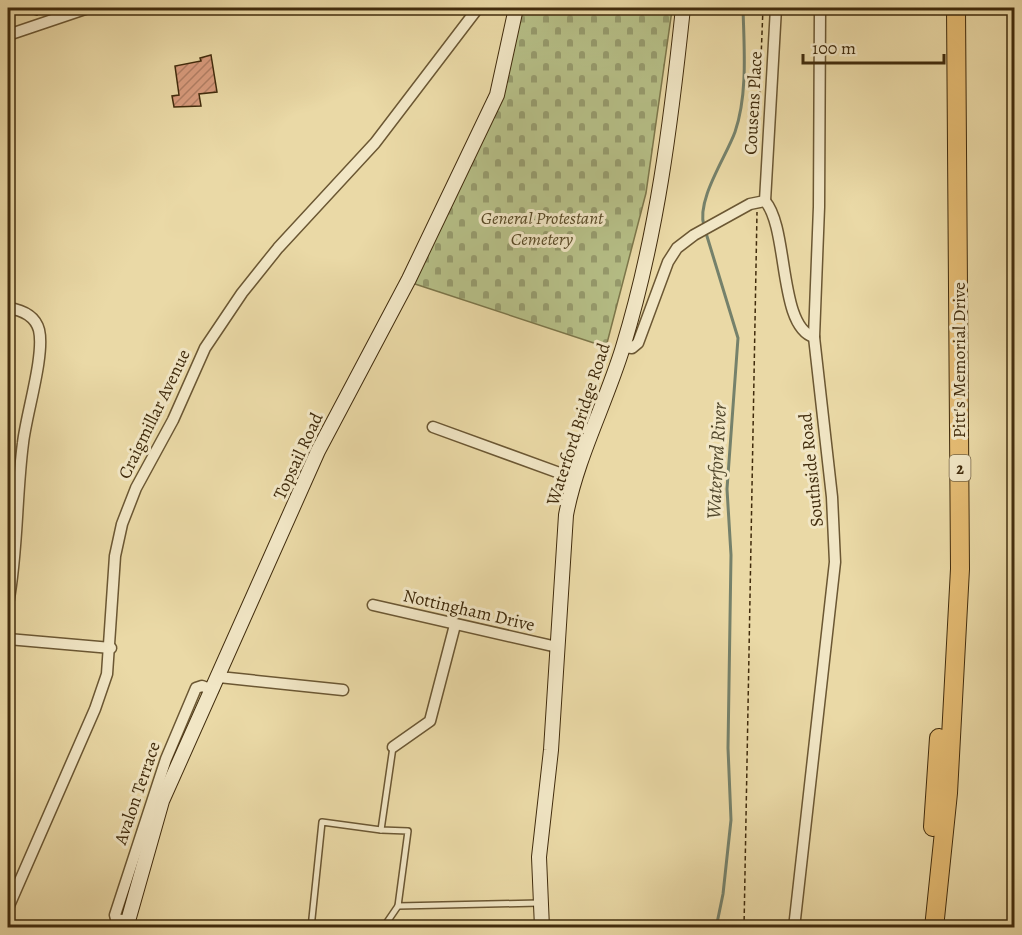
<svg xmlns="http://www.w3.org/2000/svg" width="1022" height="935" font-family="Alegreya,serif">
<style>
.cemetery{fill:url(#cemetery-stones);stroke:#7c764a;stroke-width:1.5}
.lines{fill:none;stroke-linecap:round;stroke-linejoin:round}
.stream{stroke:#75816b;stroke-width:3}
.building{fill:url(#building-hatch);stroke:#412c0d;stroke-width:1.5}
.lane-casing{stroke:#6b5733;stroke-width:8}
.street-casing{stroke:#6b5733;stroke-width:13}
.secondary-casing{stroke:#412c0d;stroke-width:16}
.highway-casing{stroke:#412c0d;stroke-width:20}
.path{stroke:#412c0d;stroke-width:1.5;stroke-dasharray:4.5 3;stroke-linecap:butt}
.lane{stroke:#f1e6c5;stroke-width:5}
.street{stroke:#f1e6c5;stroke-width:10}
.secondary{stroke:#f1e6c5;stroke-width:14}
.highway{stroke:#e5bc73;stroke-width:18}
.labels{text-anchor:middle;stroke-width:6;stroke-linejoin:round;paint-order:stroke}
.shield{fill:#f1e6c5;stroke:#766444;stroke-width:1.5}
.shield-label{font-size:16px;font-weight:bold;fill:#412c0d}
.street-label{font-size:18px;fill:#412c0d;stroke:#f1e6c5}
.park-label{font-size:18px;font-style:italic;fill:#584925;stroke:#f1e6c5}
.water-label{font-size:20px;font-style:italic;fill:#52482c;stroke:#f1e6c5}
</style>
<defs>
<pattern id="cemetery-stones" width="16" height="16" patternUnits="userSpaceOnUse" patternTransform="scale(1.5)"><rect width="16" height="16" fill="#b6bf87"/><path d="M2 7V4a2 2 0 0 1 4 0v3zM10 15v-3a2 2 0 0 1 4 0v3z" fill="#969b6d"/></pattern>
<pattern id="building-hatch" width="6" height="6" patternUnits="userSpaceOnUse" patternTransform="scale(1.5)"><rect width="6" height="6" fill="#d89b7d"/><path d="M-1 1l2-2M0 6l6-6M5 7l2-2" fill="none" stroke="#b17f65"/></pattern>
</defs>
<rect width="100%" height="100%" fill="#ead9a6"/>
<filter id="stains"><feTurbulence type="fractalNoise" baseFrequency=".00333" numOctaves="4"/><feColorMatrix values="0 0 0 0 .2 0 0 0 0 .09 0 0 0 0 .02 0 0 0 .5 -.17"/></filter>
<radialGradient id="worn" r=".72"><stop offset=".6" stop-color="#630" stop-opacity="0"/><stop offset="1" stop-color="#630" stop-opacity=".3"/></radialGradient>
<path class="cemetery" d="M523 8 672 10 646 193 606 347 412 283 503 95Z"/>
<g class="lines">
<g class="stream">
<path d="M704 226C696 200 726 157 735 132 748 94 744 47 743 8"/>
<path d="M706 233 738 338 727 489 731 555 728 748 731 820 723 894 716 928"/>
</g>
</g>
<g class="building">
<path d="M16 8H39L37 15 16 10Z"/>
<path d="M211 55 217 92 199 94 201 106 174 107 172 96 179 95 175 66 201 61 200 58Z"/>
</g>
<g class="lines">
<defs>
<g id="lane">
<path d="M393 747 381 830 408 831 398 906 539 903"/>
<path d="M311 928 322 822 381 830"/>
<path d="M383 928 398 906"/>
</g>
<g id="street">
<path d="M8 35 88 8"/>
<path d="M765 201 776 8"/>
<path d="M765 201C789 228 778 327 814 337"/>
<path d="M8 308C22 310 35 315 39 330 45 355 26 415 23 443 16 497 18 551 8 604"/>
<path d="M623 347 632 348 638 343 668 262 677 248 694 235 750 204 765 201"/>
<path d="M433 427 576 479"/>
<path d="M373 605 557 647"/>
<path d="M8 639 111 648"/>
<path d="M219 677 343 690"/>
<path d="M393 747 430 721 455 625"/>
<path d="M8 908 95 709 107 674 115 556 122 524 136 488 173 420 205 348 242 293 278 248 375 143 478 8"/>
<path d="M127 921 116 919 115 915 166 759 196 688 202 686 213 690"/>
<path d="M794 928 835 562 832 497 814 337 819 207 820 8"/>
</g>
<g id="secondary">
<path d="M126 928 162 801 318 451 409 279 497 95 516 8"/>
<path d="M542 928 539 857 551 750 566 515C577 457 606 403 623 347 657 236 671 122 683 8"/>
</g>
<g id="highway">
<path d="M933 827 939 738"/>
<path d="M934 928 948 793 960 569 956 8"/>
</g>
</defs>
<use href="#lane" class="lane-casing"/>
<use href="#street" class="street-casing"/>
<use href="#secondary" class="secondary-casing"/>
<use href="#highway" class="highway-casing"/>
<g class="path">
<path d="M759 110 763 8"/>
<path d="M744 928 757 212"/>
</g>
<use href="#lane" class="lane"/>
<use href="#street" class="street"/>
<use href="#secondary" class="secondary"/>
<use href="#highway" class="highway"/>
</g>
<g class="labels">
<rect class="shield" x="949.5" y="455" width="21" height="26" rx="4.5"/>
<g class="shield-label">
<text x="960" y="474">2</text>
</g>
<g class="street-label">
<text transform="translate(753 103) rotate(-87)" y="6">Cousens Place</text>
<text transform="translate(959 360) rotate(-90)" y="6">Pitt's Memorial Drive</text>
<text transform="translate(154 414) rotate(-64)" y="6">Craigmillar Avenue</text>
<text transform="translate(578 424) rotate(-72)" y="6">Waterford Bridge Road</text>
<text transform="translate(298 456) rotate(-65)" y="6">Topsail Road</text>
<text transform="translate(811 470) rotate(-96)" y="6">Southside Road</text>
<text transform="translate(469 610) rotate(13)" y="6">Nottingham Drive</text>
<text transform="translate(137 793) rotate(-71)" y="6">Avalon Terrace</text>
</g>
<g class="park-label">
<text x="542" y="224">General Protestant<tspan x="542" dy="21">Cemetery</tspan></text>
</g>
<g class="water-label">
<text transform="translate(716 461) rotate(-87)" y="7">Waterford River</text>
</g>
</g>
<rect width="1022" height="935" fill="none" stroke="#ead9a6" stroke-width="30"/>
<rect x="9" y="9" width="1004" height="917" fill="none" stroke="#412c0d" stroke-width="3"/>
<rect x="15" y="15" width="992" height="905" fill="none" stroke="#412c0d" stroke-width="1.5"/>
<path d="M803 54v9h141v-9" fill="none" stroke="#412c0d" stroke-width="3"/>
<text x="812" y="54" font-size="18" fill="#412c0d" stroke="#f1e6c5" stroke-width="4.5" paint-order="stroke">100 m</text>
<rect width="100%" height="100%" filter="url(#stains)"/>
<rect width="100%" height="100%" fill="url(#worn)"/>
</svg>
